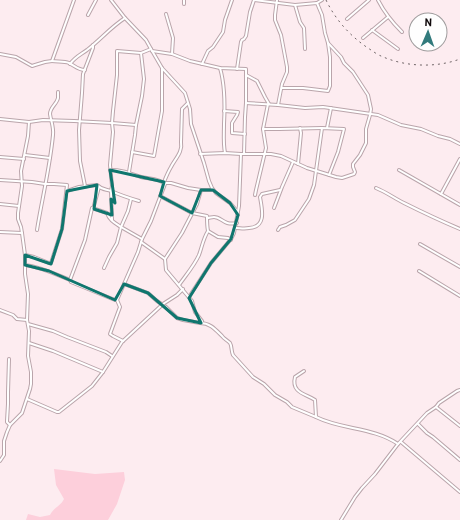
<svg xmlns="http://www.w3.org/2000/svg" width="460" height="520" font-family="Barlow,sans-serif">
<style>
.green{fill:#fdcfdb}
.lines{fill:none;stroke-linecap:round;stroke-linejoin:round}
.minor-casing{stroke:#baa5ab;stroke-width:4}
.minor{stroke:#fff;stroke-width:2}
.rail{stroke:#706567;stroke-width:1;stroke-dasharray:2 4;stroke-linecap:butt}
.marked{fill:none;stroke:#0f766e;stroke-width:3;stroke-linejoin:round}
</style>
<rect width="100%" height="100%" fill="#fdecf0"/>
<path class="green" d="M54 469 95 474 124 472 125 480 117 504 108 520H26L28 514 40 517 50 515C54 507 60 507 64 499L56 485Z"/>
<g class="lines">
<defs>
<g id="minor">
<path d="M254 0 295 5 300 22 304 28 305 49"/>
<path d="M277 0 275 15V20L281 35 287 67V72L282 84 278 105"/>
<path d="M378 0C384 12 392 22 402 32"/>
<path d="M317 3 322 0"/>
<path d="M184 4V0"/>
<path d="M166 14 173 38 172 54"/>
<path d="M88 15 96 0"/>
<path d="M347 19 369 0"/>
<path d="M372 30 398 49"/>
<path d="M363 38 388 17"/>
<path d="M151 49 162 68 185 93 190 109 191 124 204 163 209 181 212 188 216 193 230 203 236 210 238 215"/>
<path d="M152 51 172 54 190 61 220 68 246 69V103L245 117 244 154"/>
<path d="M0 54 16 57 32 66 35 65 45 62 52 61 74 0"/>
<path d="M52 61C57 62 64 61 69 63 75 66 78 70 85 70"/>
<path d="M70 64C75 57 80 55 87 50 100 40 111 27 125 18"/>
<path d="M202 64 208 51 213 47 223 32 225 20 232 0"/>
<path d="M220 68C225 85 225 106 224 124 224 135 223 142 225 153"/>
<path d="M237 69 241 42 242 40 244 39 246 36 250 12 254 0"/>
<path d="M246 75 257 81 265 97 269 104"/>
<path d="M282 88H303L328 91 330 86V57L328 43 325 33 322 15 317 3 295 5"/>
<path d="M246 103 278 105 305 108 323 107 378 115 401 125 421 129 438 136 450 139 460 144"/>
<path d="M224 111 238 112 237 115 232 123V133L245 134"/>
<path d="M0 119 29 122 43 120 74 121 112 123 136 125 142 96 144 79 141 53 151 49 146 40 125 18 111 0"/>
<path d="M327 128 331 108"/>
<path d="M263 129H279L322 128"/>
<path d="M132 152 154 156 162 111V68"/>
<path d="M200 154 225 153 241 154H271L281 156 307 168 336 177 342 178 354 174 355 172 353 167V164L360 155 366 143V129L370 115 371 109 368 95 353 72 344 63 341 57 328 43"/>
<path d="M25 155 50 158"/>
<path d="M0 157 24 159"/>
<path d="M298 164 301 133 300 128"/>
<path d="M399 170 460 205"/>
<path d="M129 172 135 135 136 125"/>
<path d="M0 180 32 182 45 184H54L67 185 62 229 51 263H49L34 257 25 255"/>
<path d="M164 182C166 177 168 172 171 167 175 159 183 152 181 142L182 109 188 103"/>
<path d="M164 183H171L188 188 201 190"/>
<path d="M85 186 80 161 79 130 82 93 83 74 93 48V45"/>
<path d="M376 188C386 192 394 198 404 203 422 212 441 221 460 229"/>
<path d="M67 191 79 187 97 185C102 190 105 189 111 191 120 195 129 198 139 201"/>
<path d="M441 194 460 159"/>
<path d="M255 195 256 190 266 148 263 129 268 104"/>
<path d="M160 196 192 213 207 216C207 221 207 226 208 231 203 239 202 247 199 255 194 266 186 275 179 285"/>
<path d="M131 199 128 211 121 227 142 239"/>
<path d="M0 204 19 206"/>
<path d="M274 208 282 187 293 162"/>
<path d="M93 209 99 187"/>
<path d="M207 218C209 218 212 217 214 217 222 217 223 226 237 223"/>
<path d="M112 220 111 191 112 186 110 165 113 132 112 123 113 111 117 75V51L141 53"/>
<path d="M236 228C240 228 244 229 249 228 267 227 262 209 260 197L262 194 280 190"/>
<path d="M37 230C42 199 50 167 53 135 54 128 51 121 50 114 50 107 57 104 58 98 58 96 58 94 58 92"/>
<path d="M278 230 280 227 286 225 295 220 309 199 314 185 322 128 344 129 338 152 329 175"/>
<path d="M208 231 218 237 228 238 231 240"/>
<path d="M0 232 22 233 21 227 18 219V213L22 186 21 171 28 136 29 122"/>
<path d="M141 242 165 259 166 270 192 301 195 312 202 321V323"/>
<path d="M420 244 460 267"/>
<path d="M165 259 182 233 197 204 201 190H213"/>
<path d="M25 265C41 267 55 274 70 280L71 282 115 300H117L138 252 142 239 151 221 165 184C159 178 148 179 141 177 129 173 123 170 110 170"/>
<path d="M419 271 460 296"/>
<path d="M70 280 85 240 92 208 107 213C109 220 115 223 121 227L117 243 109 257 104 268"/>
<path d="M124 284 148 293 157 301 166 307 177 318 183 320 200 323C210 323 215 329 222 336 224 339 227 340 230 343 232 346 231 351 233 355L253 377 264 384 275 395 287 402 292 407 316 417"/>
<path d="M189 297 211 263 231 239 234 233 239 206 241 154"/>
<path d="M117 300 120 307 110 334 113 336 123 341"/>
<path d="M0 310 13 315 17 319 27 320"/>
<path d="M28 324 53 331 67 337 106 352 112 356"/>
<path d="M29 343 53 351 103 372"/>
<path d="M9 359 8 392V404L7 421V422L10 425"/>
<path d="M304 371 295 377C291 393 306 394 315 400L316 417C342 430 373 427 398 444"/>
<path d="M27 399 57 412H59L92 386 103 372 122 342 163 304 177 295 183 289"/>
<path d="M436 407 460 426"/>
<path d="M418 424 427 433 433 437 460 460"/>
<path d="M401 442 460 492"/>
<path d="M0 461 4 455V441L7 432 10 425 22 413 30 389 31 384V372L28 356 29 331 27 320 28 294 25 274V255L22 233"/>
<path d="M341 520 355 497 362 488 375 474 398 444 427 413 436 407 439 403 457 391 460 390"/>
</g>
</defs>
<use href="#minor" class="minor-casing"/>
<use href="#minor" class="minor"/>
<path class="rail" d="M326 0C336 21 352 38 371 50 374 52 378 55 381 56 405 67 436 68 460 59"/>
</g>
<path class="marked" d="M110 170 164 182 160 196 192 213 201 190H213L230 203 238 215 231 239 211 263 189 298 201 323 177 318 148 293 124 284 115 300 49 271 25 265V255L51 264 62 229 67 191 97 185 94 209 112 215 111 199 115 203Z"/>
<g transform="translate(428 32) rotate(2)"><circle r="19" fill="#fefefe" stroke="#9f9c9d"/>
<path d="M0-3L7 15L0 10L-7 15Z" fill="#317a7c"/>
<text y="-6" font-size="11" font-weight="bold" text-anchor="middle" fill="#110a0c">N</text>
</g>
</svg>
